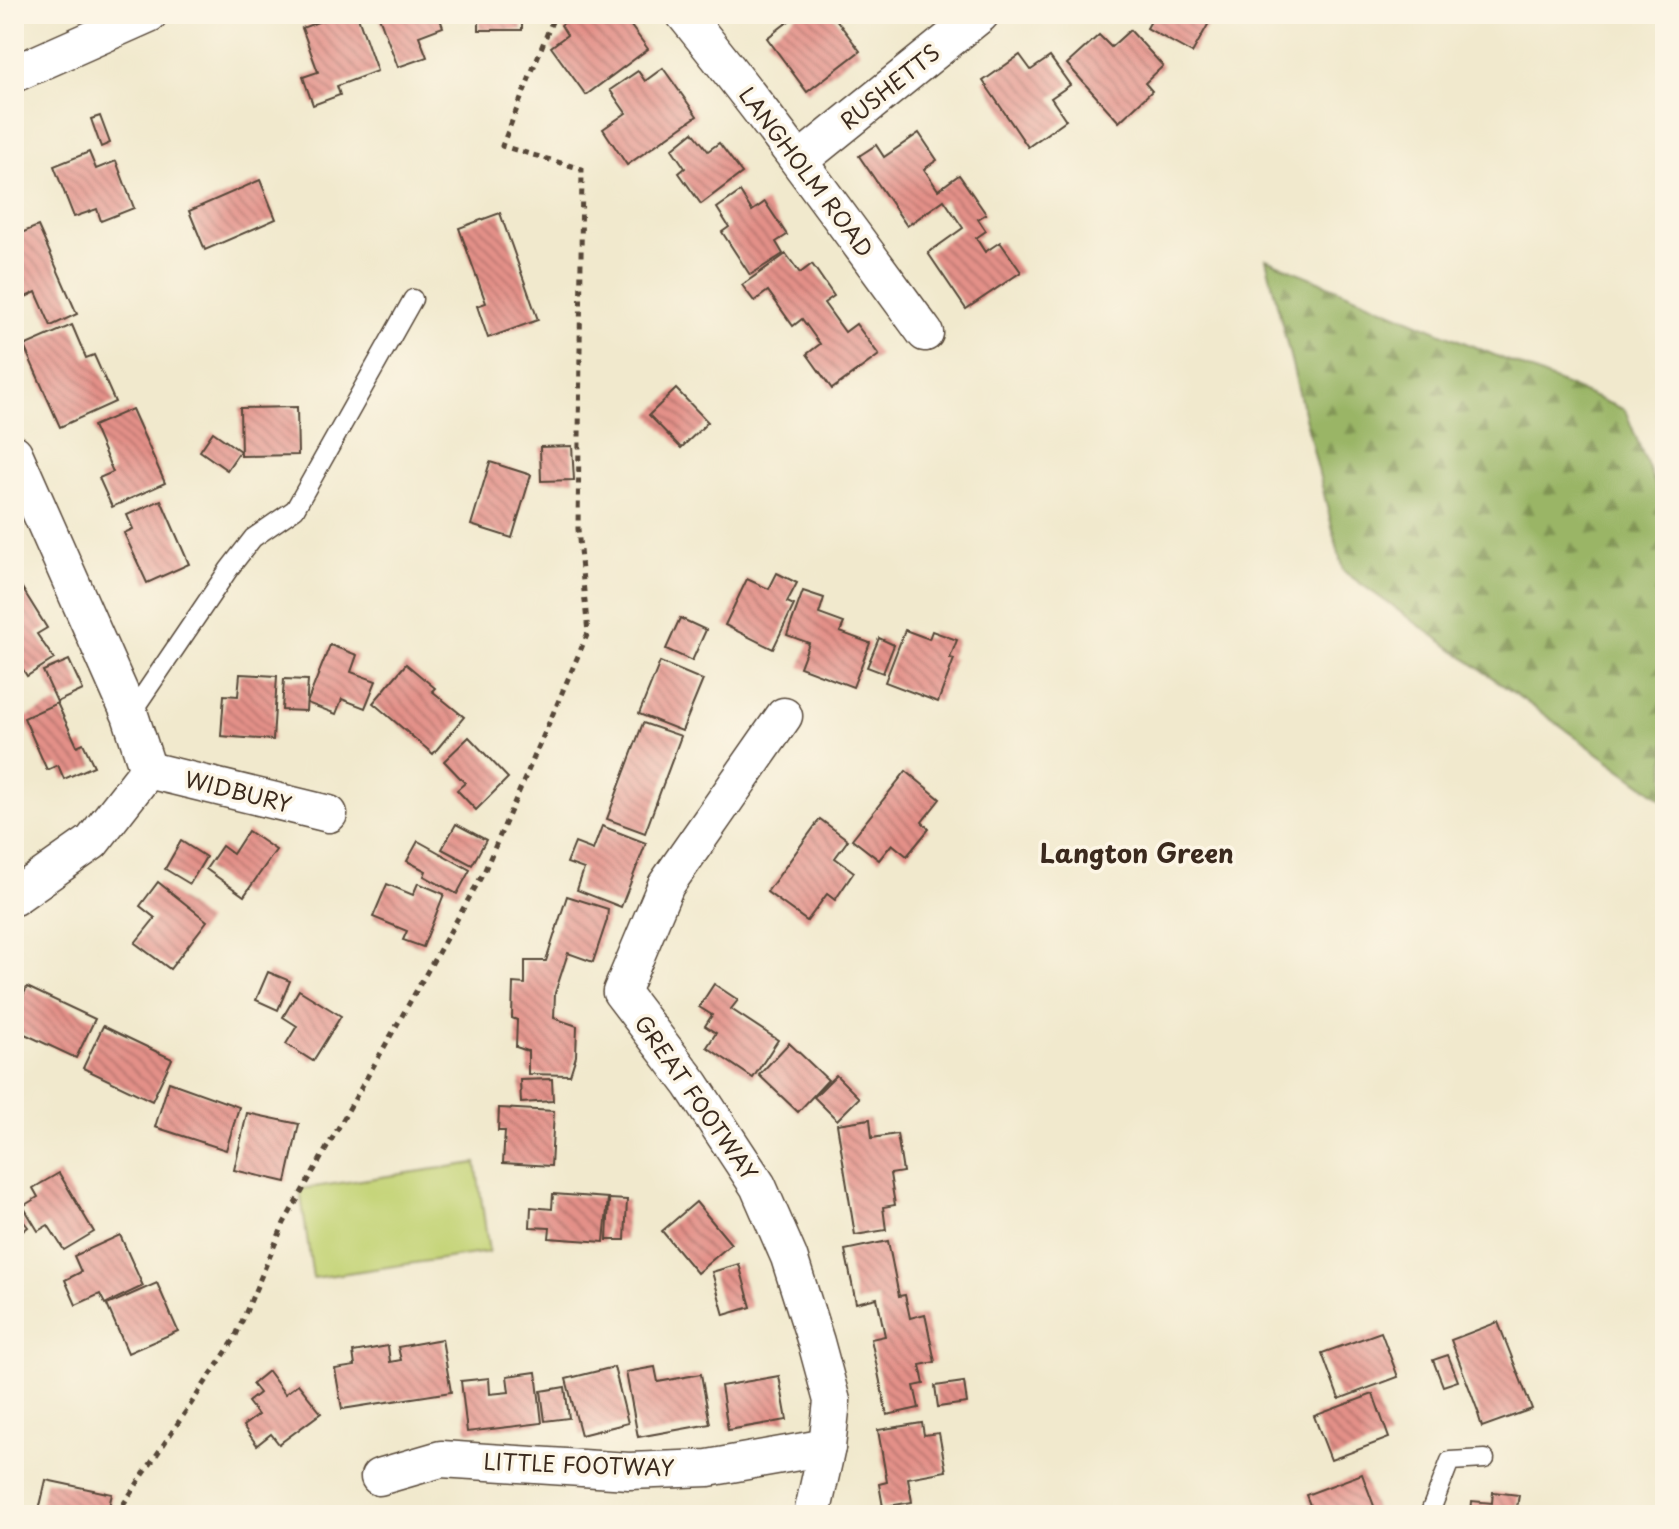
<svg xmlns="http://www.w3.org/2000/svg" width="1679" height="1529" font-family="'Playpen Sans',sans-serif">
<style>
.forest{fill:url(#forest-firs);stroke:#6a7042;stroke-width:2}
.garden{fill:#c3d375;stroke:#7f7e4a;stroke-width:2}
.building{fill:url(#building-back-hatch)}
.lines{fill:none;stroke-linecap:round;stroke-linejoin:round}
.service-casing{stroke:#564738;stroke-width:21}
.minor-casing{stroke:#564738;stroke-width:39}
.path{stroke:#564738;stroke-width:5;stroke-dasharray:6 6;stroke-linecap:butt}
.service{stroke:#fff;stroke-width:18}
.minor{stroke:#fff;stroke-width:36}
.labels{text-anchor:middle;stroke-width:7;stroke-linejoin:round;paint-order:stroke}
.street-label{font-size:22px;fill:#3b2a1e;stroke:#fcf5e5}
.quarter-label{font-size:26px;font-weight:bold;fill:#3b2a1e;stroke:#fcf5e5}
</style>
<defs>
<pattern id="forest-firs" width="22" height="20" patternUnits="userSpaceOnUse" patternTransform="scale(2)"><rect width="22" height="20" fill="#9ab566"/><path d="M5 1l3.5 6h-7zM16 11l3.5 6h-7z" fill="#7f9353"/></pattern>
<pattern id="building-back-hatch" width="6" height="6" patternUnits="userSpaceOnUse" patternTransform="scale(2)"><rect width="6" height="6" fill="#e39088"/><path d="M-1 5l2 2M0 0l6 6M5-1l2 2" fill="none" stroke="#b9766f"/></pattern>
</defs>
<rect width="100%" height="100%" fill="#fcf5e5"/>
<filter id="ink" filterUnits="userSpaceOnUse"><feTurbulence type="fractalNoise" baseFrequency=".0125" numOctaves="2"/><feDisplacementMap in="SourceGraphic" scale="16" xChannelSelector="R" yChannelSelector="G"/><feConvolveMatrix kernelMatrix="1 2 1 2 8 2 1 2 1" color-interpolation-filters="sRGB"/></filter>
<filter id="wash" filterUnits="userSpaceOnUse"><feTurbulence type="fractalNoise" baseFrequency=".006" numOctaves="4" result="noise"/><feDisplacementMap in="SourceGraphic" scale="32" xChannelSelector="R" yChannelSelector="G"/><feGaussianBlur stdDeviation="1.8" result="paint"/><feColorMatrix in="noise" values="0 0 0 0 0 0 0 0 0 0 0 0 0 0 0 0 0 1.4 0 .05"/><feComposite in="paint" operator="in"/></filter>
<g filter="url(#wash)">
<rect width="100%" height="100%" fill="#f1e9cd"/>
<path class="forest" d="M1266 259 1625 410 1665 509V801L1343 571Z"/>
<path class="garden" d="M476 1163 489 1252 313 1278 300 1189Z"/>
<g id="blocks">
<g class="building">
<path d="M339 14H357L377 71 337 86 340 95 313 105 303 77 318 72 302 28Z"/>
<path d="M378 14H438L443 27 419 36 427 57 398 67Z"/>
<rect x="479" y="14" width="43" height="16"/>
<path d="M576 14H593L602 26 618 14H622L648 49 586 95 551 47 567 35 561 25Z"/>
<path d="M798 14H832L860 51 807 92 767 38Z"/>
<path d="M1155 14H1214L1192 53 1147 28Z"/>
<path d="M1130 30 1163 66 1145 83 1152 91 1119 122 1067 64 1099 35 1111 47Z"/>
<path d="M1020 55 1031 70 1050 57 1070 85 1051 98 1066 120 1028 147 983 81Z"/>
<path d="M663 68 697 116 627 165 603 129 626 113 610 90 638 71 645 81Z"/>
<path d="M100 116 110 143 101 147 91 119Z"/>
<path d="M693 132 708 151 719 143 742 173 701 204 679 173 685 168 672 149Z"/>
<path d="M919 133 937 160 924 169 938 190 959 175 986 214 978 219 986 231 976 238 985 252 1000 242 1021 272 966 309 928 253 963 228 944 200 907 226 859 156 876 145 884 157Z"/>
<path d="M89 152 96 169 116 161 134 208 101 221 97 209 74 217 54 166Z"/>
<path d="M260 180 276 219 205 250 189 211Z"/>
<path d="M740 192 752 211 765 202 787 235 776 242 783 254 750 275 722 232 729 227 717 208Z"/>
<path d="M500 213 538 320 488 338 477 306 486 303 459 228Z"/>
<path d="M38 226 77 314 51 326 36 292 15 302 14 300V236Z"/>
<path d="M786 254 800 273 812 264 834 296 824 303 845 332 856 324 879 355 832 389 807 354 820 344 802 319 793 326 768 291 754 301 742 285Z"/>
<path d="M72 325 86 358 94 355 115 402 60 427 24 346Z"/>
<path d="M676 389 708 422 681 448 649 415Z"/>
<path d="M297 407 298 455 241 456 240 408Z"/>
<path d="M132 409 165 483 112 507 99 478 113 472 93 426Z"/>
<path d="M213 432 240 451 227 470 200 451Z"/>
<path d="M572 446 574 480 541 481 540 447Z"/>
<path d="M490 462 531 475 512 538 471 525Z"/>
<path d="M161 500 189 564 147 583 124 533 133 529 127 515Z"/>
<path d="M777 573 797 583 787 602 794 605 773 649 725 625 747 579 769 589Z"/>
<path d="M14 575 47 628 37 634 54 659 27 676 14 655Z"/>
<path d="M803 591 824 598 819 614 844 623 840 632 870 643 853 687 800 667 809 643 787 635Z"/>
<path d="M680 618 706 630 692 661 666 649Z"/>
<path d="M905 630 929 639 932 631 957 640 950 658 954 659 938 702 885 682Z"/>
<path d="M879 638 894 645 883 673 867 667Z"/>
<path d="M330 645 357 655 351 672 376 681 365 708 342 699 336 714 307 703Z"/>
<path d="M69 660 83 690 57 702 43 671Z"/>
<path d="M660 662 703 680 682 731 639 714Z"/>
<path d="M406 664 435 688 432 691 464 717 433 754 373 703Z"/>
<path d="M240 674 277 676 273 740 221 736 224 695 238 696Z"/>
<path d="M284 679 308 680 306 711 282 710Z"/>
<path d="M57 703 77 746 83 743 94 766 64 779 58 765 47 770 24 718Z"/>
<path d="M643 723 681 736 645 833 607 819Z"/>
<path d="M469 737 508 778 476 810 457 790 465 783 444 761Z"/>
<path d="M906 771 940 799 922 822 929 829 907 856 892 844 879 860 852 839Z"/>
<path d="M820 819 848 840 835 858 854 872 835 900 827 894 807 921 767 892Z"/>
<path d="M456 824 486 840 472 865 442 849Z"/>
<path d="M602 826 646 843 621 907 577 890 584 869 567 863 575 843 593 850Z"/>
<path d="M248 831 276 850 244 896 206 869 222 846 233 854Z"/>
<path d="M181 841 206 857 190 884 165 869Z"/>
<path d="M418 841 470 870 457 894 424 876 426 871 407 861Z"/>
<path d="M158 882 207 921 170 969 135 943 155 918 140 906Z"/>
<path d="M418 883 444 894 423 947 403 940 407 931 373 917 387 884 413 895Z"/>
<path d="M567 896 608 909 607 920 593 962 568 953 555 993 554 1018 577 1026 576 1056 570 1075 528 1074V1051L516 1047 517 1020 512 1018 513 983 525 984V961H546Z"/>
<path d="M268 972 290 981 278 1010 256 1000Z"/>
<path d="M714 984 738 1000 731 1009 778 1040 753 1078 707 1047 716 1033 705 1026 712 1015 699 1007Z"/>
<path d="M27 987 95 1019 76 1058 14 1029V1015Z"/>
<path d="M299 990 341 1016 313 1061 286 1044 297 1026 283 1017Z"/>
<path d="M103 1026 172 1059 152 1101 83 1068Z"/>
<path d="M789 1043 828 1080 798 1112 759 1075Z"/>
<path d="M836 1075 859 1098 837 1120 814 1097Z"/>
<path d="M552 1079 553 1101 521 1103 520 1080Z"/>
<path d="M169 1082 239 1107 226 1150 155 1127Z"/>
<path d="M499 1108 554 1111 551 1166 503 1163 505 1131H498Z"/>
<path d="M247 1113 299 1124 286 1182 234 1170Z"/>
<path d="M870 1119 872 1138 897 1134 903 1172 890 1174 895 1205 883 1207 886 1230 855 1235 837 1124Z"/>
<path d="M59 1173 94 1232 64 1250 48 1225 38 1231 23 1206 38 1197 33 1188Z"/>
<path d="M553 1194 608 1198 604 1242 549 1238 550 1228 530 1227 531 1207 552 1209Z"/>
<path d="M609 1199 627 1200 625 1240H607Z"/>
<path d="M696 1202 731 1244 697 1273 662 1231Z"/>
<path d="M14 1209 28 1227 14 1238Z"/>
<path d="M120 1235 143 1286 105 1304 100 1294 76 1305 65 1280 81 1272 74 1256Z"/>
<path d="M888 1241 899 1296 905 1295 910 1318 925 1314 935 1362 920 1365 924 1384 914 1386 919 1408 887 1415 871 1339 885 1336 877 1298 856 1303 845 1250Z"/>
<path d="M739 1264 751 1307 724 1315 712 1272Z"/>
<path d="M157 1283 178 1331 128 1353 107 1305Z"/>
<path d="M1498 1322 1532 1409 1482 1427 1478 1414H1479L1451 1340Z"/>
<path d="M1381 1332 1398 1377 1339 1399 1322 1353Z"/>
<path d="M442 1339 451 1392 342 1409 335 1369 355 1366 353 1352 388 1346 390 1362 401 1360 398 1347Z"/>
<path d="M1448 1355 1458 1381 1443 1386 1433 1360Z"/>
<path d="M614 1367 628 1423 581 1435 566 1379Z"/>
<path d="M655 1367 658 1382 701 1374 710 1424 638 1437 626 1372Z"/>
<path d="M268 1371 285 1394 298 1384 321 1413 279 1444 271 1434 257 1445 243 1426 258 1415 248 1402 259 1393 252 1384Z"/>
<path d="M536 1372 542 1423 467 1432 461 1381 489 1378 490 1394 509 1392 507 1376Z"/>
<path d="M779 1376 787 1420 728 1430 721 1386Z"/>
<path d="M964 1382 967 1403 938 1407 935 1386Z"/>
<path d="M565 1387 569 1418 545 1421 541 1391Z"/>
<path d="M1373 1394 1389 1438 1331 1460 1314 1416Z"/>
<path d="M922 1423 924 1435 939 1433 946 1471 908 1478 912 1502 883 1507 879 1484 887 1482 878 1430Z"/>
<path d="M1362 1474 1377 1514 1314 1515 1306 1495Z"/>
<path d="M46 1480 112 1494 107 1515H38Z"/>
<path d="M1493 1492 1519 1495 1517 1507 1539 1510 1538 1515H1471L1472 1501 1492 1503Z"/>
</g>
</g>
</g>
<g filter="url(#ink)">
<use href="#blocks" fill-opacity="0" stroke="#564738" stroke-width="2"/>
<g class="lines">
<defs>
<g id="service">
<path d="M130 715 229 569 253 538 295 509 413 299"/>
<path d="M1429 1515 1450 1461 1485 1459"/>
</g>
<g id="minor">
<path d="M684 14C768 117 846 225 925 333"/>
<path d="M14 74 149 14"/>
<path d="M799 161 981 14"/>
<path d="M14 453 130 715 148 770 92 842 14 897"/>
<path d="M784 716 666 885 621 992 691 1084 758 1186 789 1257 816 1342 832 1401 827 1447 812 1515"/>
<path d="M148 770 329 814"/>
<path d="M379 1477 441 1459 629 1471 708 1468 827 1447"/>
</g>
</defs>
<use href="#service" class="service-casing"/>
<use href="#minor" class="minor-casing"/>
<path class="path" d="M116 1515 234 1340 284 1223 484 872 588 633 578 529 582 169 502 146 555 14"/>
<use href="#service" class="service"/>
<use href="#minor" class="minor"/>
</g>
</g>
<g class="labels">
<g class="street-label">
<text transform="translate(890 87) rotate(-39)" y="8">RUSHETTS</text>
<text transform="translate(806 172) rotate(53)" y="8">LANGHOLM ROAD</text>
<text transform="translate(238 792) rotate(14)" y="8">WIDBURY</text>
<text transform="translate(696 1098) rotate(55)" y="8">GREAT FOOTWAY</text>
<text transform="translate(579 1465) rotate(2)" y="8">LITTLE FOOTWAY</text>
</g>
<g class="quarter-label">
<text x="1137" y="863">Langton Green</text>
</g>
</g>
<rect width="1679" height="1529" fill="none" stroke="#fcf5e5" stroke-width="48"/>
</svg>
